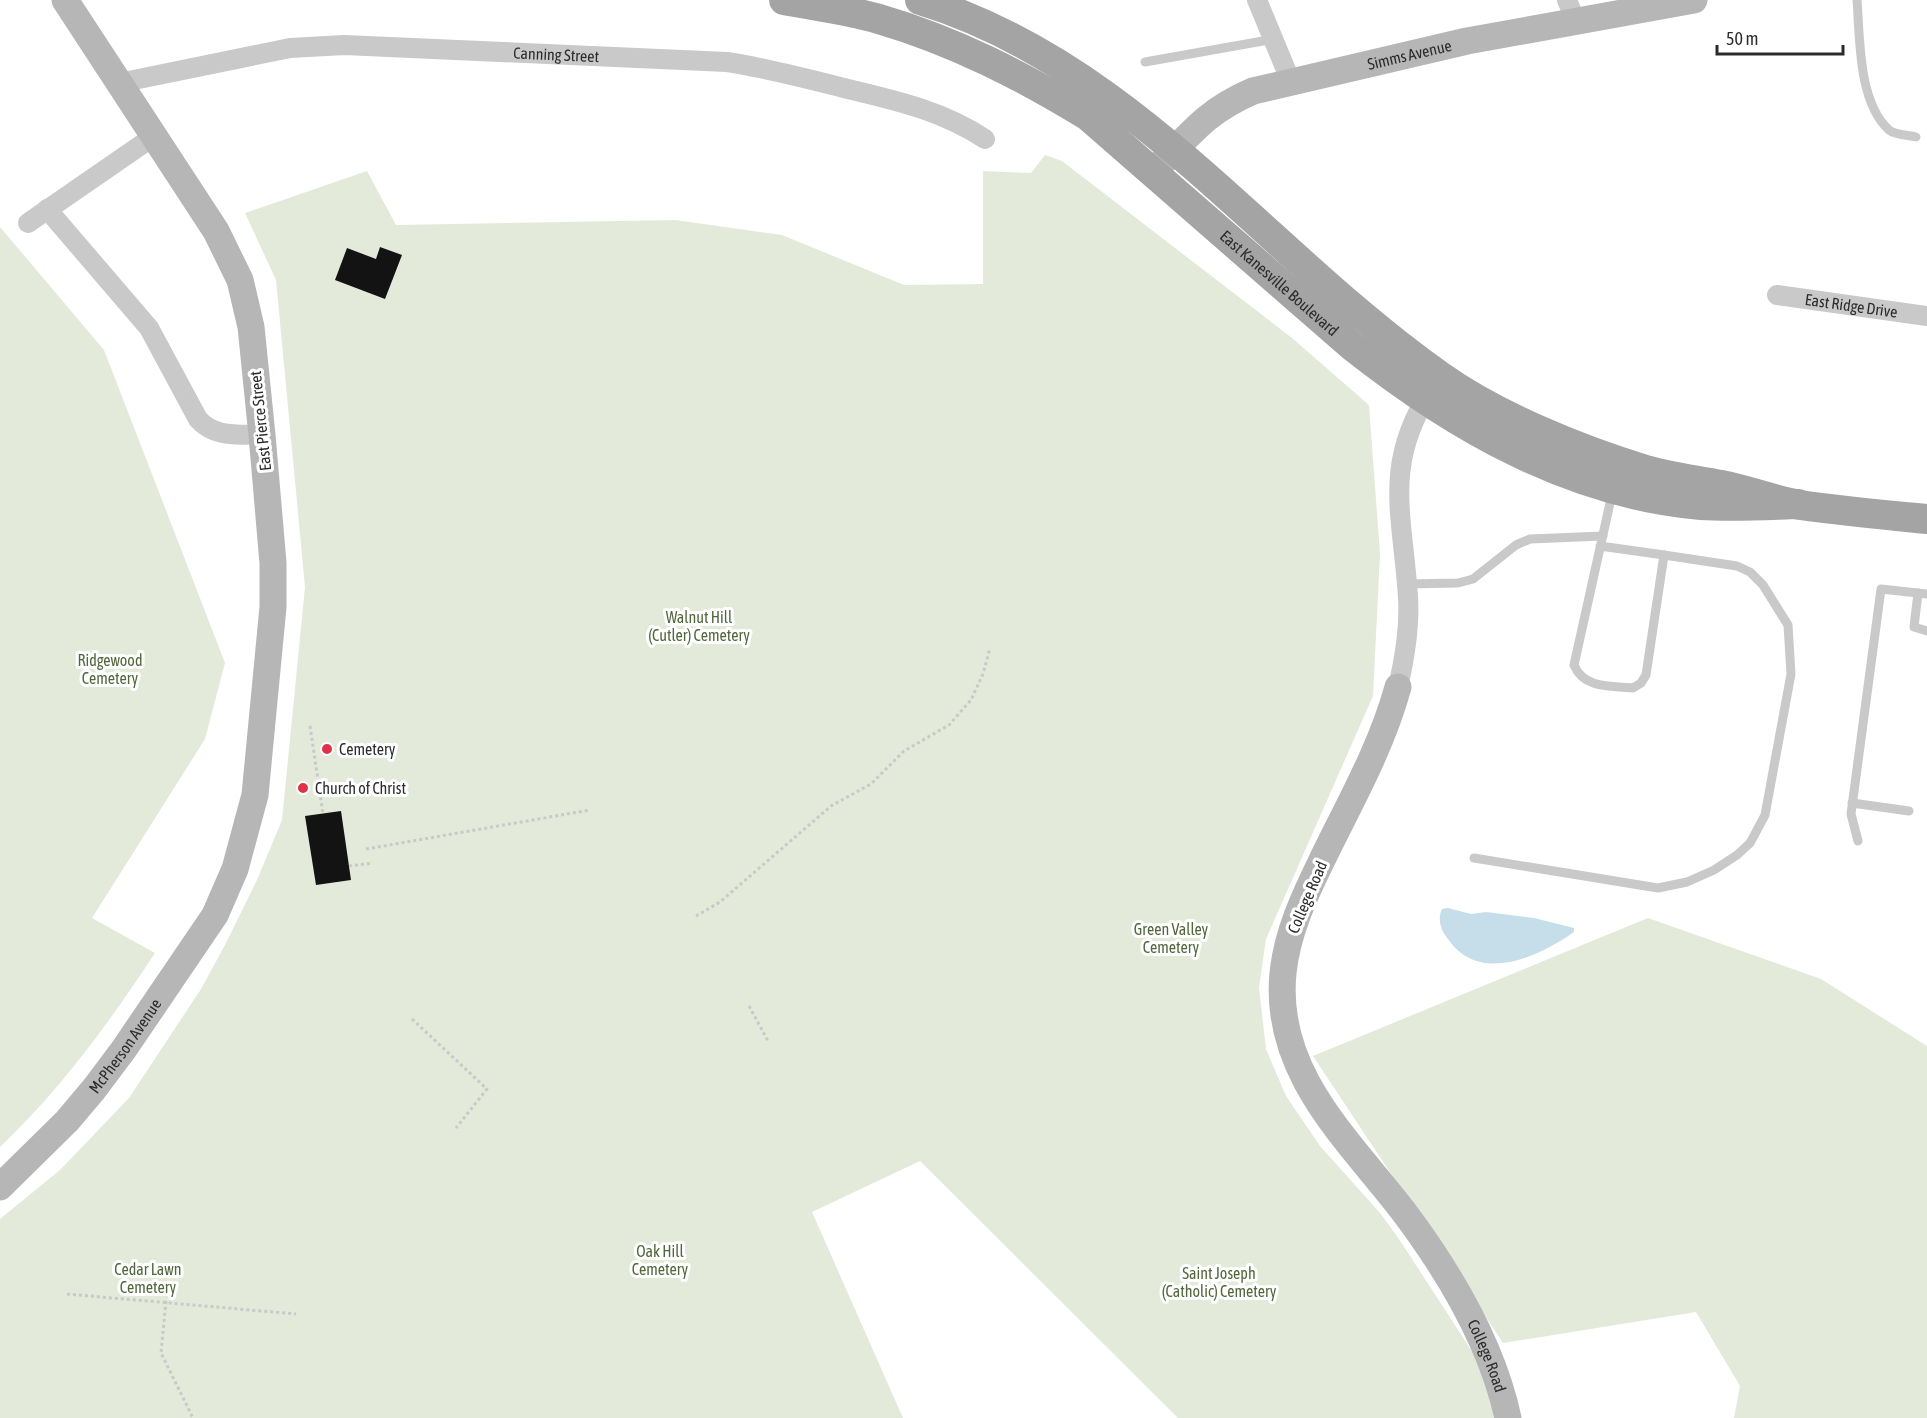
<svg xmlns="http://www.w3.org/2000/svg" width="1927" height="1418" font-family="'Asap Condensed',sans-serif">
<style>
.green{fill:#e3ead9}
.water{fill:#c5deea}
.building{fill:#131313}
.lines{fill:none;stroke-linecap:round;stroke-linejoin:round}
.path{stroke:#c9c9c9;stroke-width:3;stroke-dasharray:3 3;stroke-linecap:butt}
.lane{stroke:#c9c9c9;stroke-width:9}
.street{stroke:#c9c9c9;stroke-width:20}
.secondary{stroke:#b6b6b6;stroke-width:27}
.primary{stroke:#a4a4a4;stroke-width:30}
.poi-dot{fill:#e13048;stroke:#fff;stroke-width:2}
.labels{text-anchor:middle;stroke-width:6;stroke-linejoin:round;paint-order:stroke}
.street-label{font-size:16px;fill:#2c2c2c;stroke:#fff}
.park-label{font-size:16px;fill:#52663b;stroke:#fff}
.poi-label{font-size:16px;fill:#2c2c2c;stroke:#fff;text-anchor:start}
</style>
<rect width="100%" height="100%" fill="#fff"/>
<g class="green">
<path d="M1045 155 1062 161 1292 338 1369 405 1380 554 1373 696 1266 939 1259 988 1266 1049 1286 1096 1320 1146 1380 1213 1399 1239 1503 1399 1504 1418H1178L920 1161 812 1212 903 1418H0V1219L60 1170 129 1098 201 989 225 945 257 880 282 820 305 587 276 280 245 213 367 171 396 225 675 220 782 235 904 285 983 284V171L1031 173Z"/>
<path d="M0 227 104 350 225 663 205 739 92 918 155 953C109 1023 61 1089 0 1147Z"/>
<path d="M1648 918 1821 979 1927 1046V1418H1734L1740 1386 1696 1312 1503 1343 1313 1056Z"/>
</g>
<path class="water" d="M1448 908 1471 914 1486 912 1534 918 1574 928V932C1538 957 1480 985 1448 939 1441 930 1437 920 1442 909Z"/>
<g class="building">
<path d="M380 247 402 255 385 299 335 280 347 248 376 259Z"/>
<path d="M341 811 351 880 316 885 305 816Z"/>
</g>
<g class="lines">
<g class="path">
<path d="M310 726 323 814"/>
<path d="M366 849 590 810"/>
<path d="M349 866 373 863"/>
<path d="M696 916 720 902 831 806 871 784 904 751 949 725 971 700 983 674 990 648"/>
<path d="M749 1006 768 1041"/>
<path d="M412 1019 487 1089 456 1128"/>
<path d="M67 1294 296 1314"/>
<path d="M166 1301 161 1353 193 1418"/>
</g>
<g class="lane">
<path d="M1857 0C1860 38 1858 102 1889 130 1895 135 1908 135 1916 137"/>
<path d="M1145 62 1274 39"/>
<path d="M1600 546 1664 555 1646 675 1641 683 1633 688C1611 686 1584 689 1574 665L1612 494"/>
<path d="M1406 584 1458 583 1473 579 1516 545 1530 539 1603 536"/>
<path d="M1918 593 1914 627 1927 631"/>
<path d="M1852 803 1909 811"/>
<path d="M1858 841 1851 814 1881 589 1927 594"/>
<path d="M1474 858 1658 888 1687 882 1714 870 1737 855 1750 843 1765 815 1791 674 1788 625 1763 585 1750 572 1737 566 1664 555"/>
</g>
<g class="street">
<path d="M1257 0 1291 82"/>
<path d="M1567 0 1576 22"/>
<path id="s1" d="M119 83 290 48 344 45 727 62C767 68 805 78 844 88 894 100 941 110 985 139"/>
<path d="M47 209 149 328 198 419C214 438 239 434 262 435"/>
<path d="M28 223 154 136"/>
<path id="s2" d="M1777 295 1927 316"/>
<path d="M1398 687C1405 657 1410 628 1408 597 1403 516 1382 465 1431 390"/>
</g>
<g class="secondary">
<path id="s3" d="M1159 166C1192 132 1207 111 1253 91L1467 41 1694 0"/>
<path id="s4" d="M1398 687C1381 749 1349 804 1321 862 1304 897 1287 933 1283 973 1273 1073 1349 1140 1404 1212 1449 1272 1492 1344 1508 1418"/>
<path id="s5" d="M0 1187 67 1121 94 1089 124 1049 215 915 235 869 255 795 273 607V563L262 435 251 327 240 280 216 231 65 0"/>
</g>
<g class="primary">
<path id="s6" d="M784 0C816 6 848 10 879 19 954 41 1021 75 1088 116L1352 346C1453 426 1570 494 1701 505 1733 507 1766 505 1798 504"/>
<path d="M920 0C1132 65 1265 253 1440 376 1496 416 1580 450 1646 470 1671 477 1696 480 1721 485 1747 490 1773 500 1800 505 1842 511 1885 515 1927 519"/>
</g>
</g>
<g class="poi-dot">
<circle cx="327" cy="749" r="6"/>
<circle cx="303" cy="788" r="6"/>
</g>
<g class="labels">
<g class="street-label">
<text dy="6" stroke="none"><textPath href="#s1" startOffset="441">Canning Street</textPath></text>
<text dy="6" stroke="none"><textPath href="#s3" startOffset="282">Simms Avenue</textPath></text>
<text dy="6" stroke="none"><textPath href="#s6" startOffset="582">East Kanesville Boulevard</textPath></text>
<text dy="6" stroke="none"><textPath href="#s2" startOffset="75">East Ridge Drive</textPath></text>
<text transform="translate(260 421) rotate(-96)" y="6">East Pierce Street</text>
<text transform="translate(1307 897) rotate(-67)" y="6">College Road</text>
<text dy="6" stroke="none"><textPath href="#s5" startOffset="189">McPherson Avenue</textPath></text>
<text dy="6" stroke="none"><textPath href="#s4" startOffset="752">College Road</textPath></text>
</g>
<g class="park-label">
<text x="699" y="623">Walnut Hill<tspan x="699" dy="18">(Cutler) Cemetery</tspan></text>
<text x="110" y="666">Ridgewood<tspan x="110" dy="18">Cemetery</tspan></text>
<text x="1171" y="935">Green Valley<tspan x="1171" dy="18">Cemetery</tspan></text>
<text x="660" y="1257">Oak Hill<tspan x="660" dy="18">Cemetery</tspan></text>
<text x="148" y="1275">Cedar Lawn<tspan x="148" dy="18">Cemetery</tspan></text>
<text x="1219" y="1279">Saint Joseph<tspan x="1219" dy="18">(Catholic) Cemetery</tspan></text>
</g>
<g class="poi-label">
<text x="339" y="755">Cemetery</text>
<text x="315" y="794">Church of Christ</text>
</g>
</g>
<path d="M1717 45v9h126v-9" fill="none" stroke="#2c2c2c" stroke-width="3"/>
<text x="1726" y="45" font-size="18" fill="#2c2c2c" stroke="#ffffff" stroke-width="4.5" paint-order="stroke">50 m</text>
</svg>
